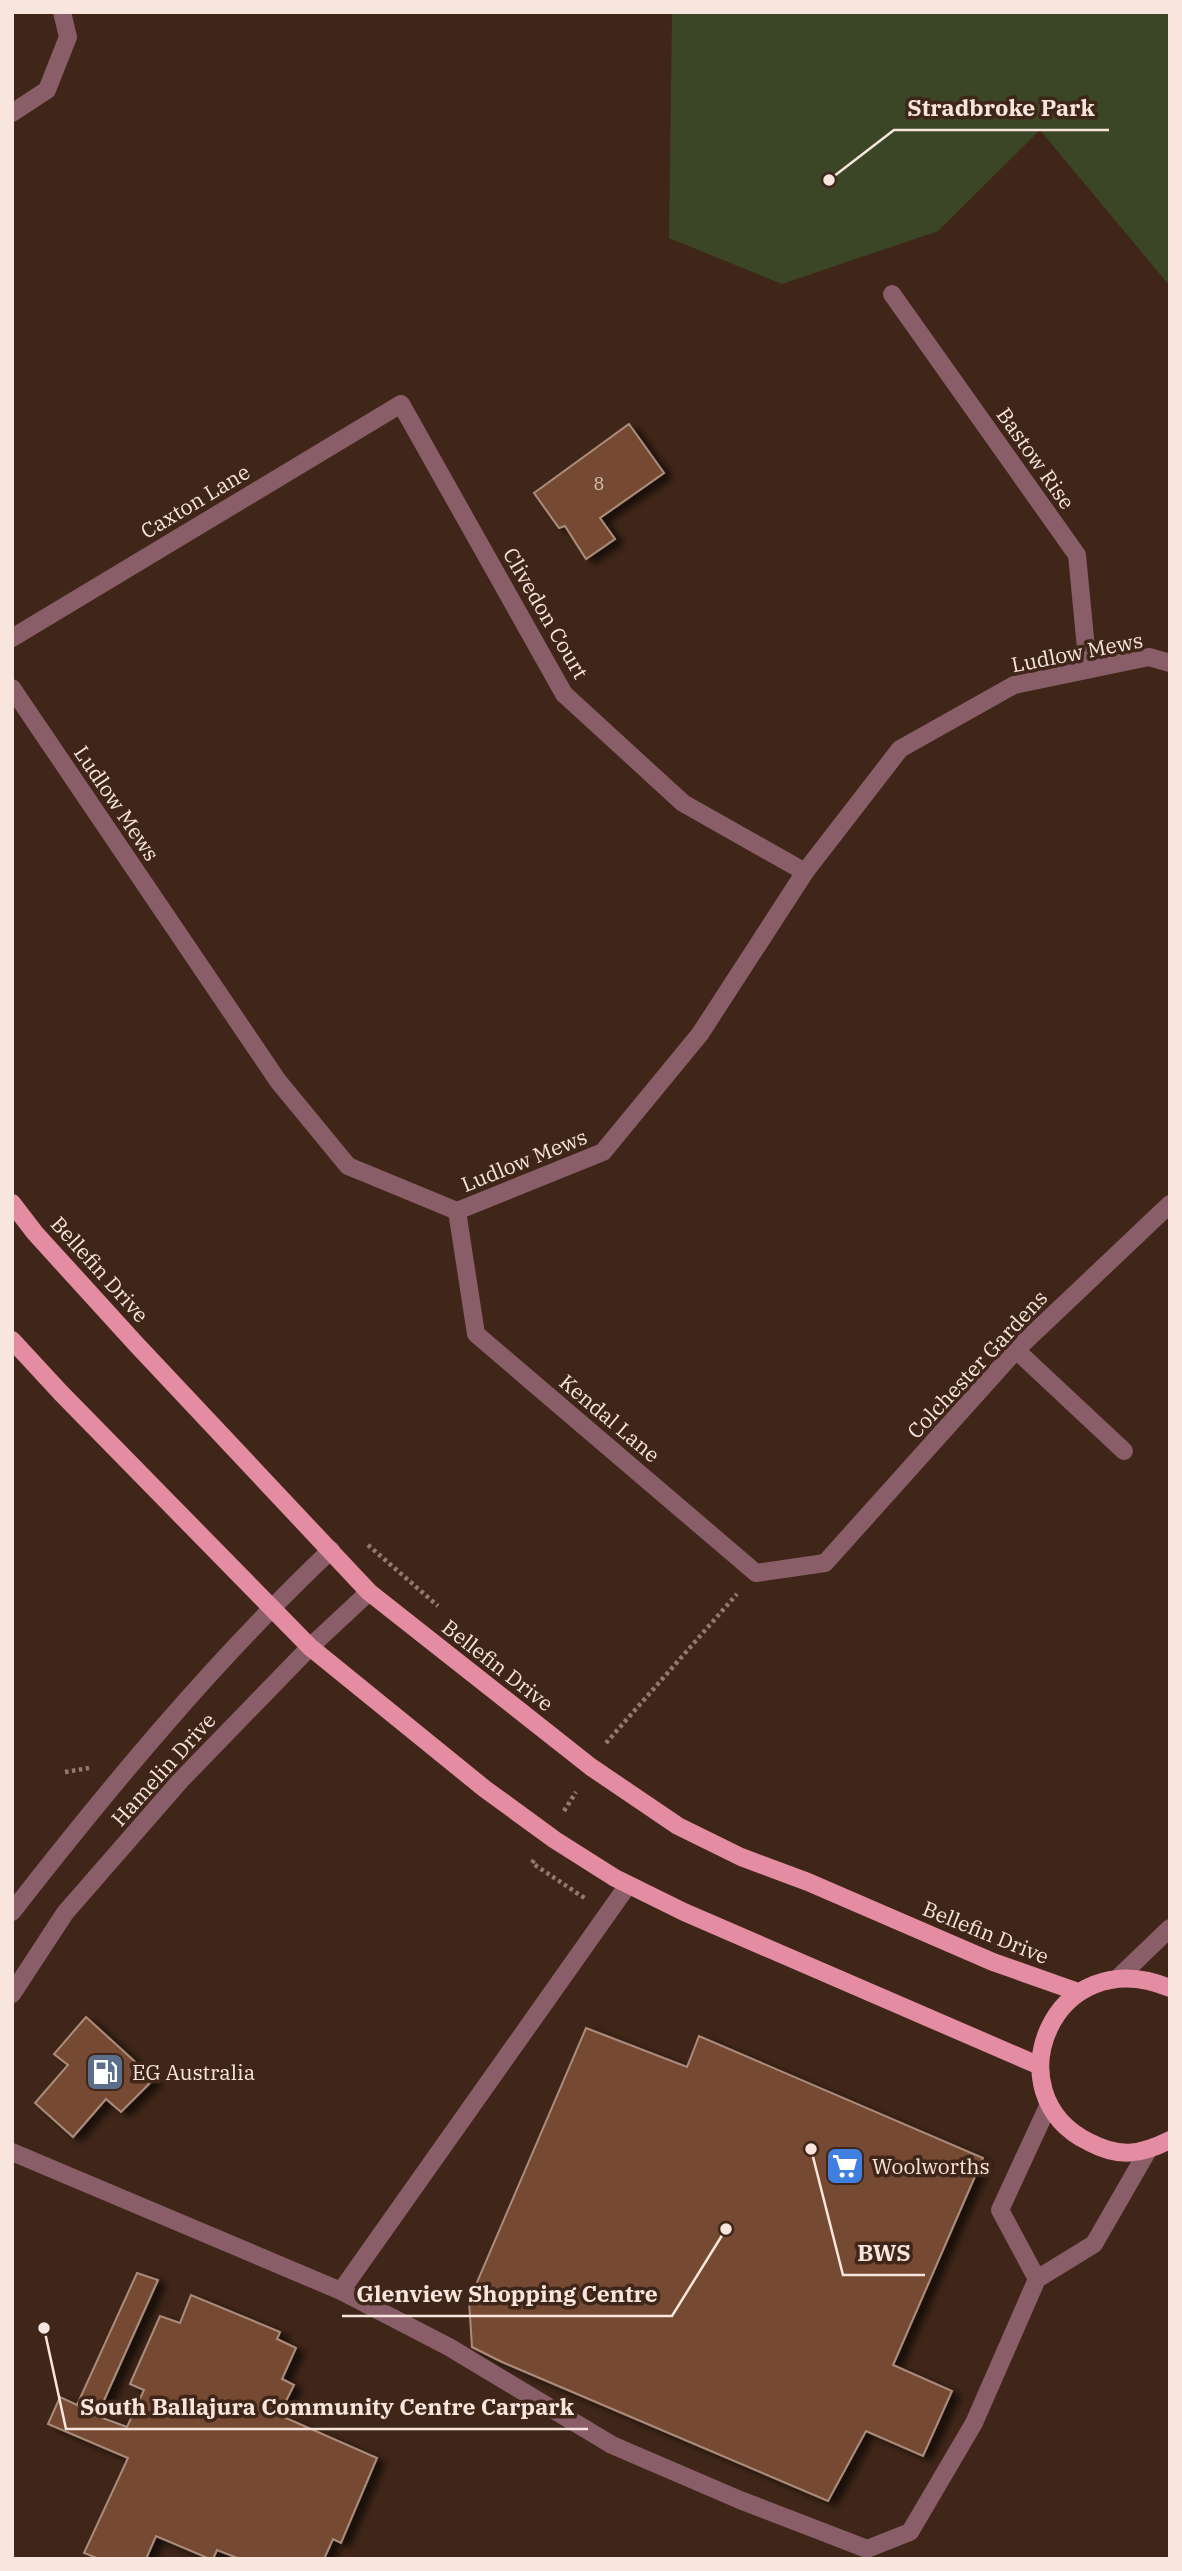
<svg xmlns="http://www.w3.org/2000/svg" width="1182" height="2571" font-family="'IBM Plex Serif',serif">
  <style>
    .green { fill: #3b4626 }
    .building { fill: #744a32; stroke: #ab8c7c; stroke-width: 2; filter: url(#shadow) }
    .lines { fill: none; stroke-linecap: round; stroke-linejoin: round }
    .path { stroke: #917b70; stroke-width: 4.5; stroke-dasharray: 3.5 3.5; stroke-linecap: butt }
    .minor { stroke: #895e68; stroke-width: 18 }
    .major { stroke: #e48ca2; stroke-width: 18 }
    .labels { text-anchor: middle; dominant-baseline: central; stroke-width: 7; stroke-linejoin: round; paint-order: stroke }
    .number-label { font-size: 18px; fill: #d7bfb3 }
    .street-label { font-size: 21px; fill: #f8e6de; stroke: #3f2618 }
    .poi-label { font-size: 21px; fill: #f8e6de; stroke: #3f2618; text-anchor: start }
    .leader { fill: none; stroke: #f8e6de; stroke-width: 2.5 }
    .callout-dot { fill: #f8e6de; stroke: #3f2618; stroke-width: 2.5 }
    .callout-label { font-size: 23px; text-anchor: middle; font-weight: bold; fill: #f8e6de; stroke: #3f2618; stroke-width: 7; stroke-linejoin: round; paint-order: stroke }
  </style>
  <defs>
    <filter id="shadow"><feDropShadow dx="8" dy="4.5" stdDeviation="3.5" flood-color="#0009"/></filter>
  </defs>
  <rect width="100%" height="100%" fill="#3f2618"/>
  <path class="green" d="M672 12H1170V286L1040 130 938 231 782 284 669 238Z"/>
  <path class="building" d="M629 424 664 473 600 518 615 539 586 559 565 526 559 528 534 493Z
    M86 2017 154 2079 121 2112 106 2099 73 2137 35 2103 68 2065 54 2054Z
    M586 2028 687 2067 699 2036 983 2158 893 2365 952 2391 923 2456 866 2431 828 2501 502 2362 472 2347 469 2301Z
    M137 2273 158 2280 97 2416 127 2427 144 2390 130 2384 160 2316 180 2323 191 2295 280 2332 277 2339 296 2348 282 2379 294 2385 279 2415 377 2458 341 2543 333 2539 324 2559H240L217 2550 213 2559H210L156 2536 146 2559H99L84 2553 128 2458 48 2424 60 2397 77 2405Z"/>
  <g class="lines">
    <path class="path" d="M368 1545 438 1606
      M606 1743 737 1594
      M65 1772 89 1768
      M564 1811 576 1792
      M534 1860 532 1863 586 1899"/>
    <path class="minor" d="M12 113 47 90 68 37 62 12
      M892 294 1077 555 1088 669
      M12 638 401 404 564 694 683 803 805 872
      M12 688 278 1081 348 1166 457 1211 603 1152 700 1034 805 872 900 749 1014 685 1149 657 1170 663
      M457 1211 476 1334 756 1573 825 1563 1016 1350 1170 1204
      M1016 1350 1124 1451
      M12 1912C111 1785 214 1661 331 1550
      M1119 1977 1170 1928
      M12 1994 65 1913 180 1781 310 1647 369 1592
      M12 2152 341 2291 628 1885
      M1037 2279 1000 2210 1049 2104
      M341 2291 449 2347 612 2445 740 2500 867 2549 910 2532 974 2423 1037 2279 1094 2244 1147 2152"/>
    <path class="major" d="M12 1203 35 1233 136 1344 369 1592 591 1767 678 1826 741 1857 808 1882 993 1962 1078 1992
      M12 1340 61 1393 310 1647 485 1789 555 1840 615 1878 684 1912 1040 2066
      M1170 1988C1053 1939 991 2094 1089 2142 1119 2158 1140 2155 1170 2140"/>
  </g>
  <defs>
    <symbol id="fuel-square" viewBox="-11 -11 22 22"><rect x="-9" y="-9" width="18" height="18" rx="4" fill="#5c6f8a" stroke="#3f2618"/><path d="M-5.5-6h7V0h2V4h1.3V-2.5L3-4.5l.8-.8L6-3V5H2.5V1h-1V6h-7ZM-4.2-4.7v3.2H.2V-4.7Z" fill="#fff"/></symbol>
    <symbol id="supermarket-square" viewBox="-11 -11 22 22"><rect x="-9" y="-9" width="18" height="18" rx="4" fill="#3f7fe0" stroke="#3f2618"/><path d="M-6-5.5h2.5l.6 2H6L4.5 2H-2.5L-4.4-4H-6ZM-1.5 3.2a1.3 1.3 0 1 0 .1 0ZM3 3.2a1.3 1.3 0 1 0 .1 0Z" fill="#fff"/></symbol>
  </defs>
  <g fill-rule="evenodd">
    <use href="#fuel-square" x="83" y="2050" width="44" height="44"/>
    <use href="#supermarket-square" x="823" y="2144" width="44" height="44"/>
  </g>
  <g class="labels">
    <g class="number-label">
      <text x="599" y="483">8</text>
    </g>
    <g class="street-label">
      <text transform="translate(1036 458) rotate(55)">Bastow Rise</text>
      <text transform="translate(195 501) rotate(-31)">Caxton Lane</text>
      <text transform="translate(546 613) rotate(60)">Clivedon Court</text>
      <text transform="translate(1077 652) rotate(-11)">Ludlow Mews</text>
      <text transform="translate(117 803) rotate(56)">Ludlow Mews</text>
      <text transform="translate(524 1160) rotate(-22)">Ludlow Mews</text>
      <text transform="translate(100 1269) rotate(48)">Bellefin Drive</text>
      <text transform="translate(977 1364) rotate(-47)">Colchester Gardens</text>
      <text transform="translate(610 1418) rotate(40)">Kendal Lane</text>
      <text transform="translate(498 1665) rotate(38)">Bellefin Drive</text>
      <text transform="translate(163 1769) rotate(-48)">Hamelin Drive</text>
      <text transform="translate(986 1932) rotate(22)">Bellefin Drive</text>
    </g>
    <g class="poi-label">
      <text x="132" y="2072">EG Australia</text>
      <text x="872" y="2166">Woolworths</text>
    </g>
  </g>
  <path class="leader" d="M829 180L894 130H1109M811 2149L843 2275H925M726 2229L672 2316H342M44 2328L66 2429H588"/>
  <g class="callout-dot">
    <circle cx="829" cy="180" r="7"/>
    <circle cx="811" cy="2149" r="7"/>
    <circle cx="726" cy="2229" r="7"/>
    <circle cx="44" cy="2328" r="7"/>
  </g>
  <g class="callout-label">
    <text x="1001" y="116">Stradbroke Park</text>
    <text x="884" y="2261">BWS</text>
    <text x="507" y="2302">Glenview Shopping Centre</text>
    <text x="327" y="2415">South Ballajura Community Centre Carpark</text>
  </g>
  <rect width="1182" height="2571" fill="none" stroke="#f8e6de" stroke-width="28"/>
</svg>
